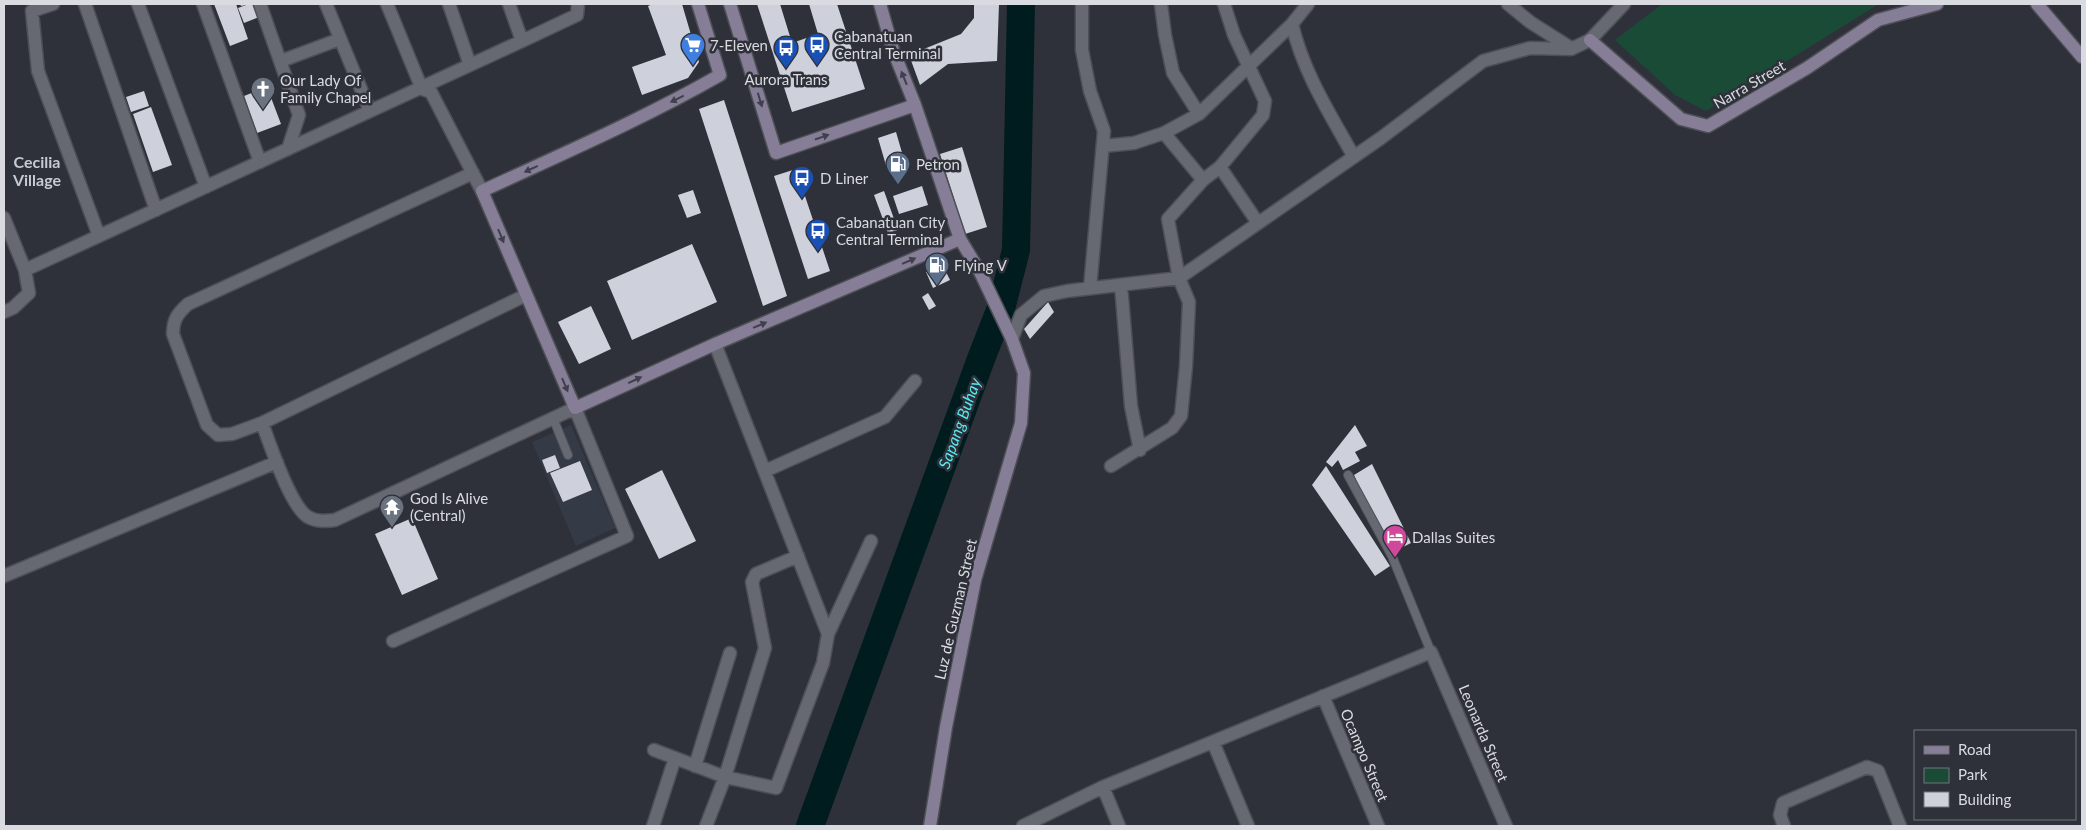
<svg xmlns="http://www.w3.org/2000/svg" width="2086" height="830" font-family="Lato,sans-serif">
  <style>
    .built { fill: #353a47 }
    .green { fill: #1a4b36 }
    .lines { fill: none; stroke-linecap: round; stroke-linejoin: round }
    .river { stroke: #001c1e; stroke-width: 28 }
    .building { fill: #ced1db }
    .lane-casing { stroke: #4e4f56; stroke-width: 10 }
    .street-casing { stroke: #4e4f56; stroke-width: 15 }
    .secondary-casing { stroke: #4e4f56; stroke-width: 15 }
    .lane { stroke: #666971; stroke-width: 8 }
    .street { stroke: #666971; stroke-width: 12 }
    .secondary { stroke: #867d96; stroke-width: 12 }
    .oneway { fill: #40404c }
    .labels { text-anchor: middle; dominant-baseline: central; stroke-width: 5; stroke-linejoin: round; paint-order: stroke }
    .poi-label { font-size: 15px; fill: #dadbe0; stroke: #2e3139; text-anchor: start }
    .street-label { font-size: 15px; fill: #dadbe0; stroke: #2e3139 }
    .neighbourhood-label { font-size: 16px; font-weight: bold; fill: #c7cad4; stroke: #2e3139 }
    .water-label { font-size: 16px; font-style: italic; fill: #57eaf1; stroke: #2e3139 }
  </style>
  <rect width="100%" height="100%" fill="#2e3139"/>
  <path class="built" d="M571 425 615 528 576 546 532 442Z"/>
  <path class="green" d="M1662 4H1879L1706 111 1675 95 1615 40Z"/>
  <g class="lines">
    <path class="river" d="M810 826 981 359 1002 305 1016 250 1021 4"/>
  </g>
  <path class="building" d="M214 4H236L248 39 230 46Z
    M240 4H257L262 16 244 23 238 8 246 5 241 6Z
    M653 4H682L699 62 688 78 642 95 632 67 666 55 648 6Z
    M757 4H780L792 43 818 34 809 4H837L865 89 792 112Z
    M974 4H999L997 61 948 64 920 85 909 55 961 34 974 18Z
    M267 87 281 124 257 133 244 96Z
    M144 91 149 106 131 112 126 97Z
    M724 100 787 296 763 306 699 109Z
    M151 107 172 165 153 172 133 114Z
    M896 132 905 163 887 169 878 138Z
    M962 147 987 227 965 234 940 154Z
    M796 169 830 271 808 279 774 176Z
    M922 186 928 205 899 214 893 196Z
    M693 190 701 213 687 218 678 195Z
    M884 191 898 230 888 233 874 195Z
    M692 244 717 302 632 340 607 281Z
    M942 264 950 280 933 288 926 272Z
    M928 293 936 306 929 310 922 297Z
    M1048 302 1054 312 1030 339 1024 329Z
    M591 306 611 349 579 364 558 322Z
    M1355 425 1367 446 1355 452 1360 461 1343 470 1338 460 1332 467 1326 462Z
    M555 455 560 468 547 473 542 460Z
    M580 461 592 490 563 502 550 473Z
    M1372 464 1411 543 1401 548 1387 539 1365 501 1354 475Z
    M1326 466 1390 566 1375 576 1312 485Z
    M662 470 696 541 659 559 625 489Z
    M412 518 438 579 402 595 375 534Z"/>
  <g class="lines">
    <defs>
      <path id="lane" d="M553 418 568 455
        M1348 475 1392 556 1431 652"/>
      <path id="street" d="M53 4 32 11 38 71 99 236
        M85 4 156 210
        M138 4 206 187
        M203 4 260 162
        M260 4 299 115 288 149
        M326 4 370 111
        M387 4 422 89 431 92 482 191
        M449 4 470 65
        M509 4 522 41
        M1082 4V50L1090 91 1104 131 1090 288
        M1161 4 1165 35 1173 73 1199 114
        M1508 4 1530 22 1571 48
        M1292 24C1303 72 1330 114 1354 157
        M281 61 340 39
        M1164 133 1203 180
        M1103 146 1134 143 1164 133 1199 114 1292 24 1308 4
        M1220 167 1258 223
        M473 173 188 304C177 314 173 320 173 334L207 425 218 435 232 434 262 423 526 295
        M4 218 25 270 29 293 13 308 4 312
        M25 270 522 41 577 15 578 4
        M1121 285 1131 406 1140 450
        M1012 339 1021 315 1044 296 1067 291 1179 278 1381 138 1483 61 1530 48 1571 49 1590 40 1624 4
        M262 423C270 444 290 506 308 517 317 522 326 521 335 520L575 408 627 536 393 641
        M1111 466 1172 428 1181 416 1186 366 1189 302 1179 278 1168 219 1203 180 1220 167 1263 115 1265 101 1234 35 1224 4
        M765 471 885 417 915 381
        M4 576 277 462
        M828 634 871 541
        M1323 696 1378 826
        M1213 742 1248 826
        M654 750 725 777 776 788 823 663 828 634 715 344
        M695 766 730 653
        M1103 787 1119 826
        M653 826 675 758
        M706 826 725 777 765 648 752 582 756 574 798 556
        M1023 826 1103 787 1431 652 1506 826
        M1784 826 1780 815 1783 803 1867 767 1878 771 1900 826"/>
      <path id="secondary" d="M698 4 720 75C643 119 562 154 482 191L575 408 715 344 960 239
        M730 4 776 153 915 105
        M880 4 893 50 915 105 960 239 980 272 1012 339 1024 373 1021 423 975 580 946 727 930 826
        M2037 4 2082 57
        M1590 40 1681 119 1708 126 1807 68 1878 20 1937 4"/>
    </defs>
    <use href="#lane" class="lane-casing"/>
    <use href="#street" class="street-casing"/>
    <use href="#secondary" class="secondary-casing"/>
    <use href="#lane" class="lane"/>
    <use href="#street" class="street"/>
    <use href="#secondary" class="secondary"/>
  </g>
  <defs><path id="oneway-solid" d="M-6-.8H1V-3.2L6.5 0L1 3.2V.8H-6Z" transform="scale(1.25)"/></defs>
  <g class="oneway">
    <use href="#oneway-solid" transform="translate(904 78) rotate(-112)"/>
    <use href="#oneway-solid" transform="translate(677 99) rotate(154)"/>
    <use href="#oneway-solid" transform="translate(760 100) rotate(73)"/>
    <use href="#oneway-solid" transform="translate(822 137) rotate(-19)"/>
    <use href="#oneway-solid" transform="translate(531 169) rotate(155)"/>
    <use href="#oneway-solid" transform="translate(501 236) rotate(67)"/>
    <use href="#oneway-solid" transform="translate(909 261) rotate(-23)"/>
    <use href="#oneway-solid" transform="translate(760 325) rotate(-23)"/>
    <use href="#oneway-solid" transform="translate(635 380) rotate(-25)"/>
    <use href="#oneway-solid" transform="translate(565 385) rotate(67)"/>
  </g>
  <defs>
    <symbol id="supermarket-pin" viewBox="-11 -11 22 30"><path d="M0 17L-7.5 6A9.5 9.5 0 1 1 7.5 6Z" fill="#3f7fe0" stroke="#2e3139"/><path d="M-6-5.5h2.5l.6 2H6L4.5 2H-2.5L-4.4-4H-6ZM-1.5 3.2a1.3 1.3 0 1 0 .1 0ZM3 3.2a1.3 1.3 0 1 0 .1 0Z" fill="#fff"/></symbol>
    <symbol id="bus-pin" viewBox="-11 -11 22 30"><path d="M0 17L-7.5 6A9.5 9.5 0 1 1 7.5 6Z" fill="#1a4fb4" stroke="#2e3139"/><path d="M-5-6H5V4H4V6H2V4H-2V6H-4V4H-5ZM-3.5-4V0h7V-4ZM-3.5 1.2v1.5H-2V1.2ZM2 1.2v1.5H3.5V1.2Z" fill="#fff"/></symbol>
    <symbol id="church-pin" viewBox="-11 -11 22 30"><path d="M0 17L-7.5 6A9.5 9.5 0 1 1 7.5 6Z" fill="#6b7280" stroke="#2e3139"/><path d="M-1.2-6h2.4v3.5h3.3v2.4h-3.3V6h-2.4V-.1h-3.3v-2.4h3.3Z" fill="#fff"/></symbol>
    <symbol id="fuel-pin" viewBox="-11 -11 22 30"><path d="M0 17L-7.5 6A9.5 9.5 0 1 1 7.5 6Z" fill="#5c6f8a" stroke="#2e3139"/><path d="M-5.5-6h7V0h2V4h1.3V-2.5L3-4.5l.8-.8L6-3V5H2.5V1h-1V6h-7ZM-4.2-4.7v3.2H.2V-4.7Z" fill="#fff"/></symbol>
    <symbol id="temple-pin" viewBox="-11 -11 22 30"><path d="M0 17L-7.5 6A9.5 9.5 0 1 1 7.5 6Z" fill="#6b7280" stroke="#2e3139"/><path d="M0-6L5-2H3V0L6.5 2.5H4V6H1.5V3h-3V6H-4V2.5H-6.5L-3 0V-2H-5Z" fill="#fff"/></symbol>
    <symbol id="hotel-pin" viewBox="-11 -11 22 30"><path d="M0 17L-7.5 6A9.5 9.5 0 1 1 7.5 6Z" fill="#d1479c" stroke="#2e3139"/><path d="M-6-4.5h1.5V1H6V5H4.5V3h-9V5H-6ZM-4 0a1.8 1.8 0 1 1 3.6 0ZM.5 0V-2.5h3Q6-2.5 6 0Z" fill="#fff"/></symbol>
  </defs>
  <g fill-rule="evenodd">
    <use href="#supermarket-pin" x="679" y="31" width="28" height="38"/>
    <use href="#bus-pin" x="803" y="31" width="28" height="38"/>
    <use href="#bus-pin" x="772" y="34" width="28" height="38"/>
    <use href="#church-pin" x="249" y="75" width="28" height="38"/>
    <use href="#fuel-pin" x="884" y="150" width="28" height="38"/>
    <use href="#bus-pin" x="788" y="164" width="28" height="38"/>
    <use href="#bus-pin" x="804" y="217" width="28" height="38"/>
    <use href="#fuel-pin" x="923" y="251" width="28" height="38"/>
    <use href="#temple-pin" x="378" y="493" width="28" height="38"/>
    <use href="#hotel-pin" x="1381" y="523" width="28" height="38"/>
  </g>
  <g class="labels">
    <g class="poi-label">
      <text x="834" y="36">Cabanatuan<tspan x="834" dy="17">Central Terminal</tspan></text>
      <text x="710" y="45">7-Eleven</text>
      <text x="786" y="79" text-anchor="middle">Aurora Trans</text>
      <text x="280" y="80">Our Lady Of<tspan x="280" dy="17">Family Chapel</tspan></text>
      <text x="916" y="164">Petron</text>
      <text x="820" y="178">D Liner</text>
      <text x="836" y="222">Cabanatuan City<tspan x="836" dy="17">Central Terminal</tspan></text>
      <text x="954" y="265">Flying V</text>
      <text x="410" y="498">God Is Alive<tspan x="410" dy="17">(Central)</tspan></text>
      <text x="1412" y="537">Dallas Suites</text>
    </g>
    <g class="street-label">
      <text transform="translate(1749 84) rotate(-30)">Narra Street</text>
      <text transform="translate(955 609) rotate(-77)">Luz de Guzman Street</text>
      <text transform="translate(1484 733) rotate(67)">Leonarda Street</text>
      <text transform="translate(1365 755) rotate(67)">Ocampo Street</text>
    </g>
    <g class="neighbourhood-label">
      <text x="37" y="161">Cecilia<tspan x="37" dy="18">Village</tspan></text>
    </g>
    <g class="water-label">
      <text transform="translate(959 423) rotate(-70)">Sapang Buhay</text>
    </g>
  </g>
  <rect width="2086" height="830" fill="none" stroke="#dadbe0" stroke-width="10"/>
  <rect x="1914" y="730" width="162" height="90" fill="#2e3139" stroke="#73757c"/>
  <rect x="1924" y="746" width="25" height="8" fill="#867d96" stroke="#73757c"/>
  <text x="1958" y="755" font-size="15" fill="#dadbe0">Road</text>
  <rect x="1924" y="768" width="25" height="15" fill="#1a4b36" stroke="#73757c"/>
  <text x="1958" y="780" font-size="15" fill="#dadbe0">Park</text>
  <rect x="1924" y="792" width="25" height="15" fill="#ced1db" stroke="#73757c"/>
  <text x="1958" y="805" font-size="15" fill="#dadbe0">Building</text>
</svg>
